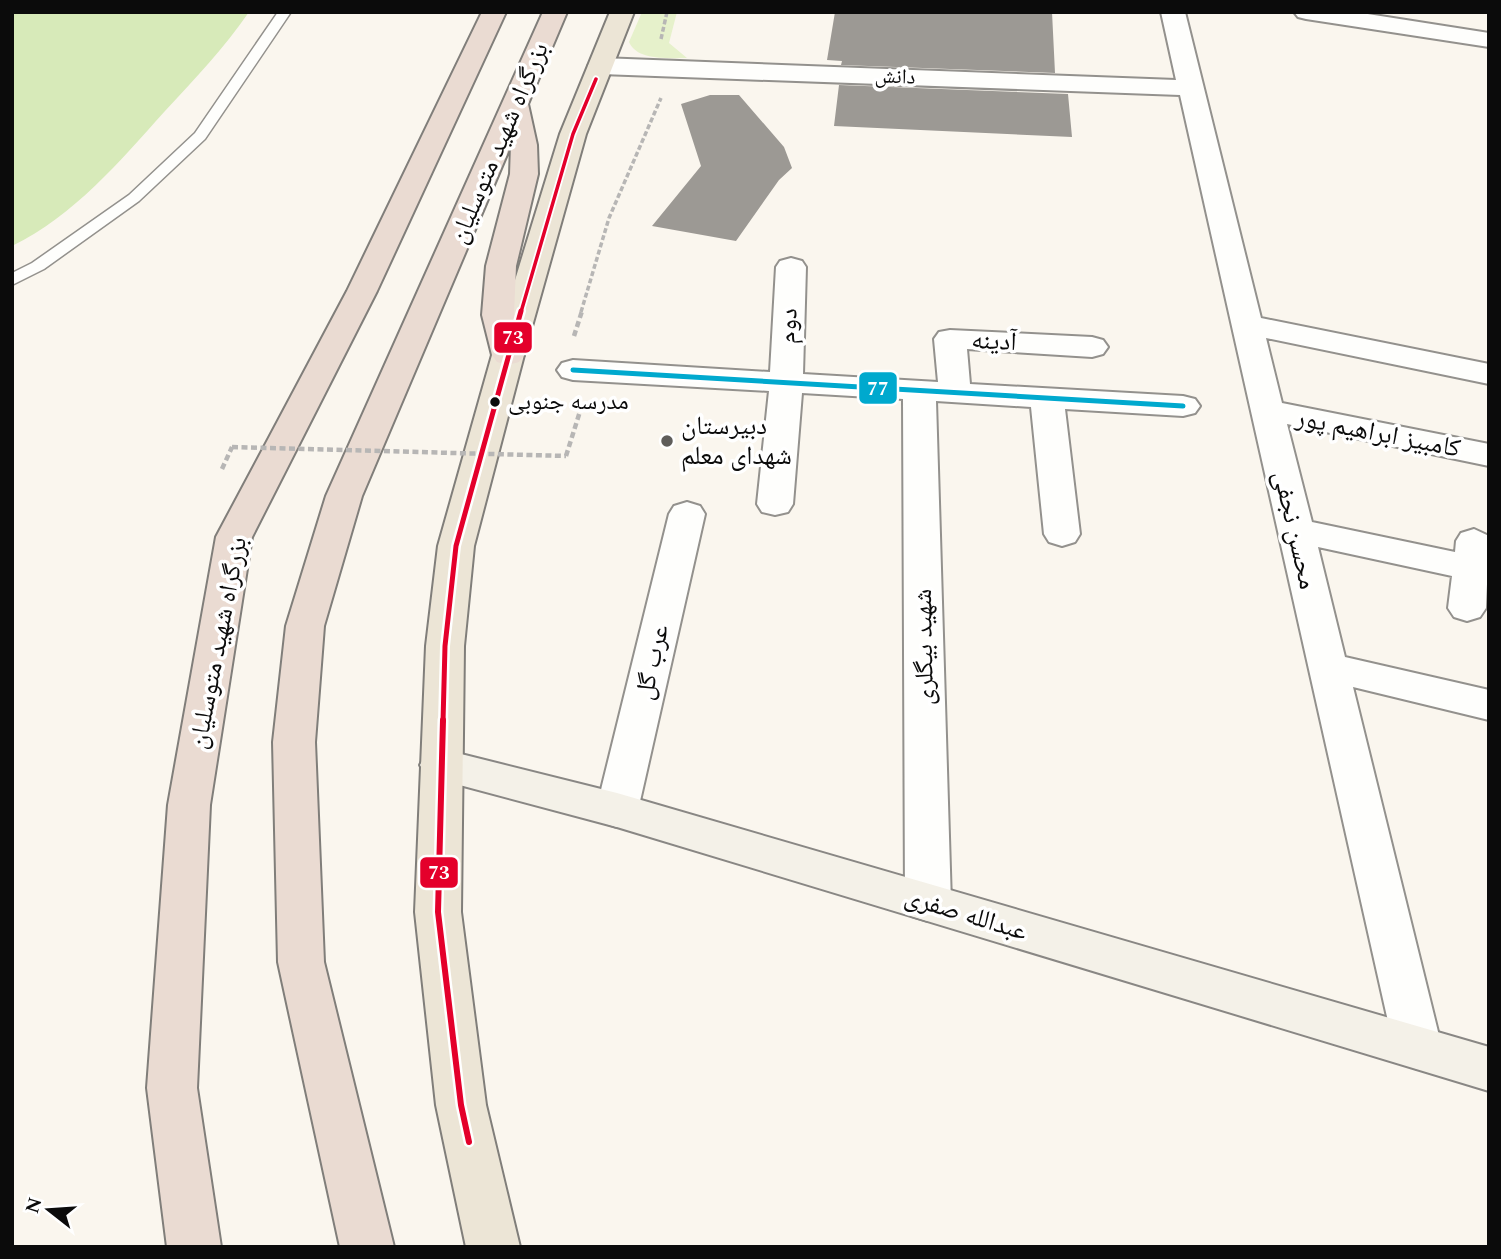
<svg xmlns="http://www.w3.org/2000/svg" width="1501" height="1259" font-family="Spectral,'Noto Naskh Arabic',serif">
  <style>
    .green { fill: #e6f1cb }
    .forest { fill: #d7eab9 }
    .building { fill: #9c9994 }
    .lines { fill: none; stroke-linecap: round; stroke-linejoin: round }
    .lane-casing { stroke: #93918d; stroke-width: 3 }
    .street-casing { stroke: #93918d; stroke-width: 4 }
    .secondary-casing { stroke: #898784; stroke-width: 4 }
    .primary-casing { stroke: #807e7a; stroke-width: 4 }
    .highway-casing { stroke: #807e7a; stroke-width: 4 }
    .path-far1 { stroke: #b7b6b5; stroke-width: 3.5; stroke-dasharray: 5 2.5; stroke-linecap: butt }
    .path { stroke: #b7b6b5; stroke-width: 4.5; stroke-dasharray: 6 3.5; stroke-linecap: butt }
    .lane { fill: #fefefc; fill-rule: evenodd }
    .street { fill: #fefefc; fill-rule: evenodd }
    .secondary { fill: #f4f1e8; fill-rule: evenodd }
    .primary { fill: #ece5d6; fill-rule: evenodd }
    .highway { fill: #eadbd2; fill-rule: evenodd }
    .path-bridge { stroke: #b7b6b5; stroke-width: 4.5; stroke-dasharray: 6 3.5; stroke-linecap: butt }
    .bus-1-casing { stroke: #fff; stroke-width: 10 }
    .bus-2-far2-casing { stroke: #fff; stroke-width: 7 }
    .bus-2-far1-casing { stroke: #fff; stroke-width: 10 }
    .bus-2-casing { stroke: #fff; stroke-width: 11 }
    .bus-1 { stroke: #00a9ce; stroke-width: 5 }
    .bus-2-far2 { stroke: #e4002b; stroke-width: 3.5 }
    .bus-2-far1 { stroke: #e4002b; stroke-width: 5 }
    .bus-2 { stroke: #e4002b; stroke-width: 6 }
    .bus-dot { fill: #0b0b0b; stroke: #fff; stroke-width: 2.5 }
    .poi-dot { fill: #5f5d5a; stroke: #fff; stroke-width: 2.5 }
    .labels { text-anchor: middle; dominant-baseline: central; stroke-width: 7; stroke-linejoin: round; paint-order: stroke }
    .far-street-label { font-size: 21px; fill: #0b0b0b; stroke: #fff }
    .bus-label { font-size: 24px; fill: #0b0b0b; stroke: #fff; text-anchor: start }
    .street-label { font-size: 26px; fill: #0b0b0b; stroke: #fff }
    .poi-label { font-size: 26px; fill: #0b0b0b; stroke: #fff; text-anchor: start }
    .line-badge { stroke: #fff; stroke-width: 2.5 }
    .badge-label { font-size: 19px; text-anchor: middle; font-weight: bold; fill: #fff }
  </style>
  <rect width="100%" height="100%" fill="#faf6ee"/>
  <path class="green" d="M642 12H677L669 43 687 58C669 58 637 61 629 42Z"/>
  <path class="forest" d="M12 12H249C224 48 195 79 165 111 119 162 75 215 12 246Z"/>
  <path class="building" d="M835 12H1052L1055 73 841 65 842 61 827 60Z
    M839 85 1068 94 1072 137 834 126Z
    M710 95H739L784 147 792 168 779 180 736 241 652 226 701 166 681 104Z"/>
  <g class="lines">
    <defs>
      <path id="lane" d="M278 12H291L205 139 139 201 44 269 12 285V273L32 263 129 195 195 133Z"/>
      <path id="street" d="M1161 12H1185L1261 318 1489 364V384L1266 338 1282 403 1489 444V466L1287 424 1312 522 1455 552 1456 541 1461 533 1474 529 1489 536 1486 608 1480 617 1467 621 1454 617 1448 608 1452 576 1318 547 1345 657 1489 690V720L1353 687 1442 1048 1435 1063 1418 1069 1401 1063 1394 1048 1180 95 601 74 592 71 588 66 592 61 601 58 1176 80Z
        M1294 12H1355L1489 33V47L1306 19 1298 17Z
        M791 258 802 261 806 267 803 374 938 382 934 339 939 332 950 330 1092 337 1103 340 1108 347 1103 354 1092 357 967 349 970 384 1183 396 1195 399 1200 406 1195 413 1183 416 1065 409 1080 534 1075 542 1062 546 1049 542 1044 534 1031 407 936 401 951 903 944 916 928 921 912 916 905 903 903 399 802 393 793 504 788 512 775 515 762 512 757 504 769 391 573 380 562 377 557 370 562 363 573 360 770 372 776 267 780 261Z
        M687 502 700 506 705 514 638 810 632 822 617 827 602 822 596 810 669 514 674 506Z"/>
      <path id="secondary" d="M441 749 617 793 1489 1047V1091L617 827 426 776 420 765 426 754Z"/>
      <path id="primary" d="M610 12H634L586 134 524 355 474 546 464 646 461 912 486 1105 520 1247H466L436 1105 415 912 426 646 438 546 492 355 560 134Z"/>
      <path id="highway" d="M482 12H506L377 291 252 537 210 805 197 1088 221 1247H167L147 1088 168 805 216 537 347 291Z
        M543 12H567L528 104 537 145 538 174 516 266 514 315 524 355 519 362 508 365 497 362 492 355 482 315 486 266 510 174 511 145 362 496 324 626 315 742 324 962 394 1247H340L278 962 273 742 286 626 326 496Z"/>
    </defs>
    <use href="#lane" class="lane-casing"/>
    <use href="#street" class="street-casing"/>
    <use href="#secondary" class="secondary-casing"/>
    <use href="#primary" class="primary-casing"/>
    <use href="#highway" class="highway-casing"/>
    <path class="path-far1" d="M661 39 667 12
      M581 312 609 218 661 98"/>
    <path class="path" d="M574 336 582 311
      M566 456 582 405
      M222 469 232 447"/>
    <use href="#lane" class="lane"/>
    <use href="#street" class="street"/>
    <use href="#secondary" class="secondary"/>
    <use href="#primary" class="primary"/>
    <use href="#highway" class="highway"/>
    <path class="path-bridge" d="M232 447 566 456"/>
    <defs>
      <path id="bus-1" d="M573 370 1183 406"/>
      <path id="bus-2-far2" d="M521 312 573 134 596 79"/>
      <path id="bus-2-far1" d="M443 722 445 646 456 546 521 311"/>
      <path id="bus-2" d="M443 720 438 912 461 1105 469 1142"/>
    </defs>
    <use href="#bus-1" class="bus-1-casing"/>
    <use href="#bus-2-far2" class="bus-2-far2-casing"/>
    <use href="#bus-2-far1" class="bus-2-far1-casing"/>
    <use href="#bus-2" class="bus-2-casing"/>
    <use href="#bus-1" class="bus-1"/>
    <use href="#bus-2-far2" class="bus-2-far2"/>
    <use href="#bus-2-far1" class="bus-2-far1"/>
    <use href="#bus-2" class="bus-2"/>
  </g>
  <circle class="bus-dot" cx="495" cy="402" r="6"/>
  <circle class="poi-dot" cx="667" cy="441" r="7"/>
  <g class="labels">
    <g class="far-street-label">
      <text transform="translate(895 77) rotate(2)">دانش</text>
    </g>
    <g class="bus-label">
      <text x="508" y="402">مدرسه جنوبی</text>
    </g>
    <g class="street-label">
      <text transform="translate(499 143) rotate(-67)">بزرگراه شهید متوسلیان</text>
      <text transform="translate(788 326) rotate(-87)">دوم</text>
      <text transform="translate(994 341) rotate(3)">آدینه</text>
      <text transform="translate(1378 433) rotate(11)">کامبیز ابراهیم پور</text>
      <text transform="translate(1295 530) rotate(77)">محسن نجفی</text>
      <text transform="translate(218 643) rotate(-79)">بزرگراه شهید متوسلیان</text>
      <text transform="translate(924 647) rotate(-91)">شهید بیگلری</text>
      <text transform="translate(652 662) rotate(-77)">عرب گل</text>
      <text transform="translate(966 914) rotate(17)">عبدالله صفری</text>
    </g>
    <g class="poi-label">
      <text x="681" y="426">دبیرستان<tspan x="681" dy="30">شهدای معلم</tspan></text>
    </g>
  </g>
  <g class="line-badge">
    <rect x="493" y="321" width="40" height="33" rx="7" fill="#e4002b"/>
    <rect x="858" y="371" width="40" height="34" rx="7" fill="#00a9ce"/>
    <rect x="419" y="856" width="40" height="33" rx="7" fill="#e4002b"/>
  </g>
  <g class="badge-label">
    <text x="513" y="344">73</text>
    <text x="878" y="395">77</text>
    <text x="439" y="879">73</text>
  </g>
  <rect width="1501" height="1259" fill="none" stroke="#0b0b0b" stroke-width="28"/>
  <g transform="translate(49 1210) rotate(287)" stroke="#ffffff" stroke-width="5" paint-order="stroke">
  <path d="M0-5L12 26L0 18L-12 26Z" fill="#0b0b0b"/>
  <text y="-10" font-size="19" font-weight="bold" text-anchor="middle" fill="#0b0b0b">N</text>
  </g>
</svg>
